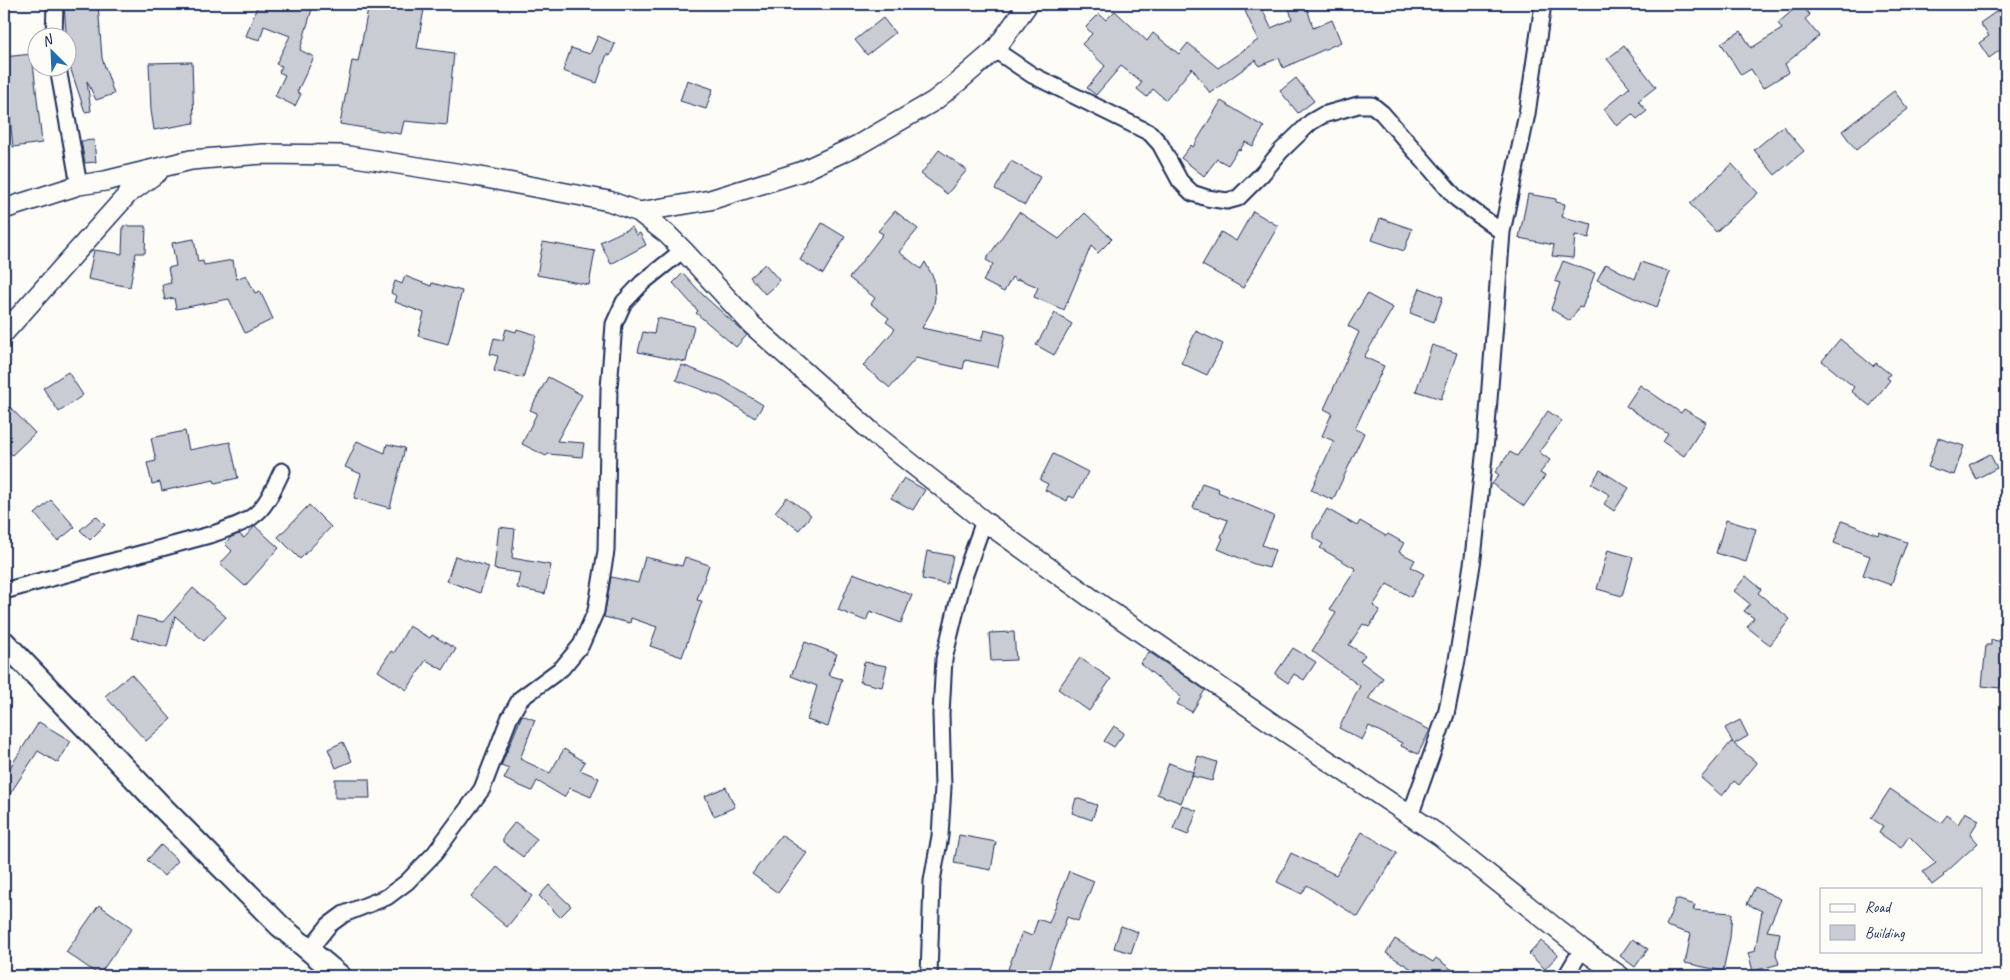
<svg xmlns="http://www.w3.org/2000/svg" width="2010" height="980" font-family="Caveat,sans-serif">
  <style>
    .building { fill: #c9ccd3; stroke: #1b2f5e }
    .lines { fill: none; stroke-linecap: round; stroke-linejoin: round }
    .minor-casing { stroke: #1b2f5e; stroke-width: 19 }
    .tertiary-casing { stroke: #1b2f5e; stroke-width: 22 }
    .secondary-casing { stroke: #1b2f5e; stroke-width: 25 }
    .minor { stroke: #fdfcf7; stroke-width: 15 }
    .tertiary { stroke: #fdfcf7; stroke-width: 19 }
    .secondary { stroke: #fdfcf7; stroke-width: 21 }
  </style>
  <rect width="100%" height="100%" fill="#fdfcf7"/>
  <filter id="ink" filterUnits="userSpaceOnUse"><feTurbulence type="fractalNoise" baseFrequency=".02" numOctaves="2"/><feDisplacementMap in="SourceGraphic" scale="10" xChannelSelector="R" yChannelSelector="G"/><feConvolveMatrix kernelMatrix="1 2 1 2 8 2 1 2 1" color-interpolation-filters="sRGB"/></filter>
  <g filter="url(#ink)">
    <path class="building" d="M64 4H98L102 58 114 94 96 100 87 81 91 111 85 112 68 61Z
      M258 4H295L312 9 300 50 314 57 297 92 301 94 295 106 275 96 285 75 279 72 282 66 276 64 290 36 264 26 260 40 246 36Z
      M369 4H425L417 48 454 53 447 125 404 121 401 134 340 124 352 61 358 62Z
      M1242 4H1260L1271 28 1292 19 1288 4H1306L1313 28 1332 20 1341 42 1283 68 1279 58 1259 66 1256 60 1210 93 1192 68 1166 100 1153 89 1147 97 1137 89 1142 82 1121 66 1096 95 1087 88 1105 66 1082 44 1092 34 1086 27 1099 14 1106 20 1115 11 1147 41 1153 33 1179 54 1188 43 1218 68 1258 40Z
      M1800 4 1810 15 1805 19 1819 36 1785 64 1789 72 1763 88 1751 69 1741 75 1721 43 1741 31 1751 48 1782 29 1778 23Z
      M2000 9 2006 18V46L1989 58 1979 43 1989 36 1980 23Z
      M883 18 895 33 867 55 855 40Z
      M598 36 615 44 610 56 607 54 597 83 563 71 571 48 590 54Z
      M1624 46 1656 87 1638 101 1647 111 1637 119 1632 114 1617 126 1604 109 1630 87 1607 59Z
      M32 54 42 143 13 147 4 57Z
      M192 62 194 123 154 130 151 110 149 63Z
      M1296 78 1314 101 1298 113 1280 91Z
      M687 80 713 89 706 109 680 101Z
      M1894 91 1908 109 1856 150 1842 131Z
      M1221 101 1264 127 1253 146 1245 142 1240 150 1238 149 1228 165 1217 159 1204 176 1181 158 1191 145 1193 147Z
      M1783 126 1804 151 1775 175 1754 150Z
      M94 140 96 162 85 163 81 141Z
      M939 150 967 170 947 194 921 174Z
      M1011 161 1040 177 1025 205 995 189Z
      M1732 164 1758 193 1716 232 1690 204Z
      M1528 194 1556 199V202L1565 204 1562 217 1592 224 1589 238 1575 235 1573 258 1552 256 1554 245 1519 238Z
      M895 211 918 229 899 252 921 269 925 262 934 279 935 298 933 308 922 328 981 341 984 330 1005 335 998 367 965 360 963 369 916 358 890 388 863 366 895 329 886 322 889 318 871 304 875 298 849 278 883 234 878 231Z
      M1253 211 1278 226 1243 288 1202 265 1221 232 1236 241Z
      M1019 212 1059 239 1085 213 1112 239 1098 253 1091 246 1064 310 1034 297 1038 287 1018 279 1017 281 1012 277 1004 292 983 281 993 264 986 260Z
      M1380 218 1412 229 1404 251 1372 240Z
      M822 223 845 237 823 274 800 260Z
      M123 226H146L145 253H136L130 287 88 279 94 250 122 254Z
      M632 227 636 235 640 233 646 245 611 264 600 242Z
      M194 239 198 262 203 261 204 265 233 260 236 279 246 275 255 293 260 291 273 319 245 333 229 299 176 309 174 298 165 300 162 285 171 283 168 268 176 266 172 243Z
      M543 242 595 251 589 285 537 275Z
      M1563 261 1595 273 1582 308 1579 307 1570 321 1551 309 1560 283 1555 281Z
      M1641 262 1670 272 1657 307 1634 298 1597 280 1606 264 1635 279Z
      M765 264 780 281 765 294 750 277Z
      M683 273 703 295 747 335 736 347 696 313 698 311 673 283Z
      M405 276 431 286 432 283 462 291 448 344 418 336 424 313 395 302 397 296 391 293 395 281 402 284Z
      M1420 288 1443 297 1434 322 1410 313Z
      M1367 294 1393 308 1364 357 1384 366 1355 429 1364 433 1333 500 1311 490 1334 441 1322 436 1332 413 1324 409 1359 332 1348 326Z
      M1055 313 1072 324 1054 355 1036 345Z
      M657 318 694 326 686 362 638 352 643 332 654 334Z
      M506 329 516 332 517 329 536 335 523 378 494 371 498 356 490 354 494 338 503 340Z
      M1196 331 1223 344 1207 375 1181 363Z
      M1840 339 1873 366 1876 363 1890 374 1887 378 1890 380 1870 406 1851 391 1854 387 1822 361Z
      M1432 345 1457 353 1441 399 1416 391Z
      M682 365 724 381 763 405 755 418 721 397 676 380Z
      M68 372 83 395 59 412 43 388Z
      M548 377 582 395 557 441 584 443 582 457 548 454 546 456 522 444 537 413 530 410Z
      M1640 385 1681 413 1684 409 1706 422 1684 456 1663 442 1668 434 1626 406Z
      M4 401 35 433 12 455 4 446Z
      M1548 411 1562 421 1539 452 1550 460 1540 473 1545 476 1524 506 1492 484 1499 475 1495 472 1510 452 1517 456Z
      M185 431 189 450 230 442 238 478 215 483 214 480 162 491 160 482 152 484 147 463 156 461 151 438Z
      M1938 438 1964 446 1954 475 1928 467Z
      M357 441 385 453 387 444 405 448 390 508 354 498 361 474 345 467Z
      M1053 454 1088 472 1074 498 1069 496 1067 501 1045 490 1048 484 1040 480Z
      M1990 454 1997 468 1976 479 1969 465Z
      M1600 470 1629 488 1614 511 1604 504 1610 495 1591 484Z
      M904 478 925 490 913 510 891 498Z
      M1202 483 1219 489 1218 492 1274 516 1262 545 1275 550 1269 568 1254 564 1218 549 1223 538 1221 537 1228 520 1193 508Z
      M787 497 811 515 799 530 775 512Z
      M51 500 75 527 58 541 35 514Z
      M309 505 331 527 300 559 278 537Z
      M1327 509 1357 526 1360 521 1386 536 1388 534 1404 543 1399 552 1415 560 1411 567 1424 574 1411 597 1387 584 1373 606 1380 610 1369 627 1363 624 1349 645 1365 655 1360 661 1383 678 1368 699 1430 730 1418 754 1401 746 1402 743 1369 726 1362 740 1339 728 1360 686 1312 651 1336 613 1330 609 1356 569 1320 548 1323 544 1313 538V533Z
      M96 516 105 525 90 540 80 530Z
      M1726 520 1756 529 1746 562 1716 553Z
      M1842 521 1878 535 1879 532 1907 542 1891 585 1863 575 1870 556 1834 543Z
      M255 526 279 548 245 586 220 564 232 551 225 544 231 537 239 534 244 538Z
      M499 527 515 529 512 558 551 565 545 594 517 588 520 573 494 569Z
      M1608 550 1633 557 1622 596 1597 589Z
      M927 551 953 556 947 584 922 579Z
      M455 556 489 567 480 593 447 581Z
      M645 557 682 566 685 557 709 565 697 600 702 601 682 657 650 646 657 627 631 618 630 623 604 617 611 577 638 583Z
      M853 573 912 595 901 623 870 611 866 621 838 610Z
      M1746 576 1761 589 1758 593 1790 619 1770 645 1747 627 1754 618 1744 611 1750 604 1734 591Z
      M193 588 226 617 204 641 175 616 167 647 132 638 137 616 163 622Z
      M409 626 430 638 432 635 456 649 443 670 426 660 407 690 378 671 391 651 394 653Z
      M1014 632 1016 660 991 661 989 633Z
      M1991 640 2006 642V673H2002L2000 688 1982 686 1986 645H1991Z
      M805 642 837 654 828 675 842 679 828 727 807 720 817 686 791 676Z
      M1293 648 1316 662 1304 680 1294 674 1288 683 1275 674Z
      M1149 652 1205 690 1192 712 1177 704 1181 697 1140 663Z
      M1080 658 1111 679 1089 711 1058 689Z
      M864 662 887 666 882 687 860 682Z
      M131 674 171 719 146 741 105 696Z
      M522 715 535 720 520 759 550 773 564 749 585 762 580 770 599 778 591 797 570 788 564 797 537 781 532 791 504 779 509 769 501 766Z
      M1740 720 1748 736 1734 744 1757 763 1739 785 1734 781 1722 796 1701 778 1731 742 1733 743 1725 728Z
      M39 722 71 741 58 763 38 751 4 803V777Z
      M1114 726 1124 733 1114 747 1104 741Z
      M343 742 352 761 336 768 328 749Z
      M1198 756 1217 762 1212 781 1192 776Z
      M1169 763 1193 772 1181 803 1157 794Z
      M335 779H369L370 798H335Z
      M726 787 735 807 714 816 705 796Z
      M1890 789 1941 823 1947 815 1958 824 1965 812 1979 820 1970 834 1978 843 1943 875 1944 876 1932 885 1923 872 1936 863 1909 836 1901 848 1879 833 1883 826 1871 818Z
      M1076 798 1097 805 1092 820 1072 813Z
      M1182 805 1197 811 1188 835 1173 829Z
      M515 822 537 839 523 857 503 842V837Z
      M1362 832 1397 853 1358 917 1307 885 1302 894 1277 882 1291 853 1336 875Z
      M781 835 807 853 778 893 752 874Z
      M959 835 996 842 991 870 954 863Z
      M161 845 178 861 164 876 147 860Z
      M497 867 532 896 507 927 471 897Z
      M1069 871 1094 881 1078 921 1067 917 1046 976H1028L1008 969 1022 932 1032 936 1038 919 1049 923Z
      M549 885 571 906 560 917 539 896Z
      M1755 887 1781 899 1767 931 1780 933 1776 954 1779 964 1753 971 1748 953 1755 951 1762 911 1747 904Z
      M1676 899 1695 905 1693 910 1732 913 1730 938 1723 971 1685 963 1691 934 1666 926Z
      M99 905 132 928 99 975 66 952Z
      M1121 926 1138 932 1131 953 1114 948Z
      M1395 939 1433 962 1436 958 1461 976H1423L1386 953Z
      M1632 939 1648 949 1635 967 1620 956Z
      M1541 941 1558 955 1545 969 1529 954Z"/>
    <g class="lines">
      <defs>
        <path id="minor" d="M54 38 55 4
          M995 50 1032 75 1150 133 1160 144 1180 181 1192 193 1207 198 1227 201 1238 198 1262 174 1281 151 1311 122 1323 115 1358 105H1372L1382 113 1457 199 1502 232
          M58 68 79 185
          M4 591 213 534C259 518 262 514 282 471
          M1410 816 1446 714 1457 660 1473 558 1486 439 1502 232 1527 114 1543 4
          M309 950 329 925 344 914 387 897 407 882 435 853 482 789 509 719 520 699 562 668 581 645 596 611 606 551 609 388 614 324 624 302 642 283 683 250
          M929 976 932 881 940 836 943 787 941 714 944 659 964 577 984 521
          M1566 976 1582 949"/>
        <path id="tertiary" d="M4 209 79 185 105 181 191 160 263 154 342 155 475 176 609 201 639 212 667 234 683 250 752 325 873 433 984 521 1091 598 1272 723 1439 835 1582 949 1620 976
          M639 212 710 200 800 172 858 145 934 101 959 81 995 50 1028 4
          M4 333 128 194 158 172"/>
        <path id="secondary" d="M4 642 163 808 280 926 340 976"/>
      </defs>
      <use href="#minor" class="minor-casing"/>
      <use href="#tertiary" class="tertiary-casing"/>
      <use href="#secondary" class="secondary-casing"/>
      <use href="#minor" class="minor"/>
      <use href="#tertiary" class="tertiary"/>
      <use href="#secondary" class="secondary"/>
    </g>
  </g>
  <rect width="2010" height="980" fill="none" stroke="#fdfcf7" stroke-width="20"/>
  <rect x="10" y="10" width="1990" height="960" fill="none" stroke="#1b2f5e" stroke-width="2" filter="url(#ink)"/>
  <rect x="1820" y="888" width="162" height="65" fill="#fdfcf7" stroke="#a3aaba"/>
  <rect x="1830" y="904" width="25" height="8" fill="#fdfcf7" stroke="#a3aaba"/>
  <text x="1865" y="912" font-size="15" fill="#1b2f5e">Road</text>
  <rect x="1830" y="925" width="25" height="15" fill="#c9ccd3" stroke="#a3aaba"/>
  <text x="1865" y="938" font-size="15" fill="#1b2f5e">Building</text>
  <g transform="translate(52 52) rotate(336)"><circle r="24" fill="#fdfcf7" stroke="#a3aaba"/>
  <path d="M0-4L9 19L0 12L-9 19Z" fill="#1f6fb2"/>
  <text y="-8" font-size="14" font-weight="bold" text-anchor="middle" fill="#1b2f5e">N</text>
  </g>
</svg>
